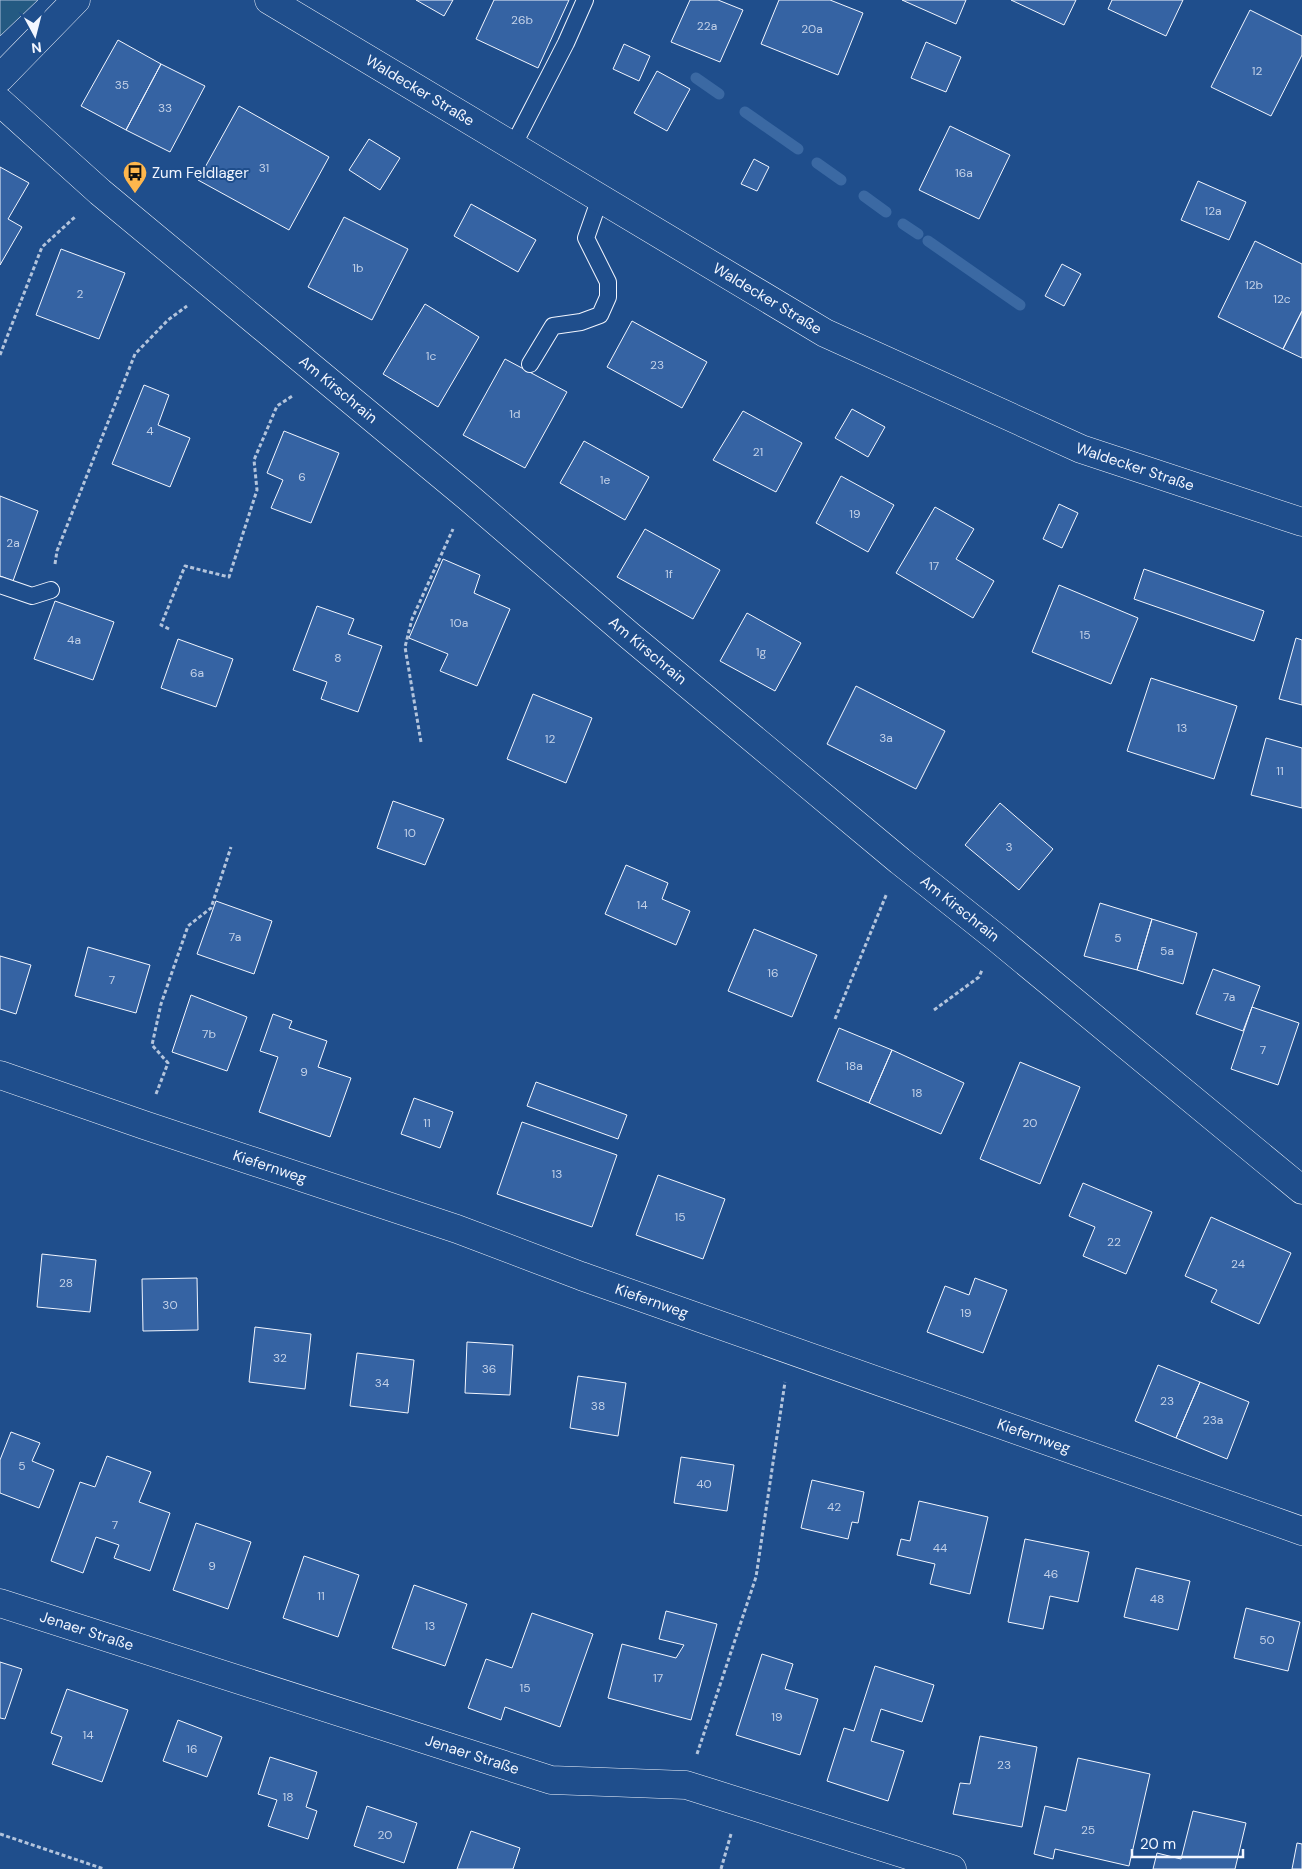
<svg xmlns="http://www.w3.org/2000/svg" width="1302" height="1869" font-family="'DM Sans',sans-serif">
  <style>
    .green { fill: #245a82; stroke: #a8bbd7 }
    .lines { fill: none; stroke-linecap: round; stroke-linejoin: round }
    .stream { stroke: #3b69a3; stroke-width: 11 }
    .building { fill: #3563a3; stroke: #f2f6ff }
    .lane-casing { stroke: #f2f6ff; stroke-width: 18 }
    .street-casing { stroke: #f2f6ff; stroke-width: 29 }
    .secondary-casing { stroke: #f2f6ff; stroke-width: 29 }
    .path { stroke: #b3c4dc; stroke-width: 3; stroke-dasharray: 4 2.5; stroke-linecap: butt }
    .lane { stroke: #1f4e8c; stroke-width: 16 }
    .street { stroke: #1f4e8c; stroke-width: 28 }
    .secondary { stroke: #1f4e8c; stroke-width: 28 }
    .labels { text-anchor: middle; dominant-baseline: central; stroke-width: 4; stroke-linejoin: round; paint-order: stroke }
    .number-label { font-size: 12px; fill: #c3d1e8 }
    .street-label { font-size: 15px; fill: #f2f6ff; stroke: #1f4e8c }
    .poi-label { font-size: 15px; fill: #f2f6ff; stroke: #1f4e8c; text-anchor: start }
  </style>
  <rect width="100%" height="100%" fill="#1f4e8c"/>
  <path class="green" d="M0 0H38L0 36Z"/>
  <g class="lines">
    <path class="stream" d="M696 78 719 94
      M745 112 798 149
      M817 163 841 180
      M864 196 886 212
      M903 224 918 234
      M928 241 1020 305"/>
  </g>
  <path class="building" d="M416 0H453L444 16Z
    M494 0H569L538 68 476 39Z
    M690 0H718L743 10 720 62 671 42Z
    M779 0H830L863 13 838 75 761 44Z
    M902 0H966L956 24Z
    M1011 0H1076L1064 25Z
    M1112 0H1183L1166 36 1108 9Z
    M1250 10 1302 36V55L1271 116 1211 87Z
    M118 40 161 64 126 130 81 106Z
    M926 42 961 57 946 92 911 78Z
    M624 44 650 56 639 81 613 69Z
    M161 64 205 86 170 152 126 130Z
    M657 71 690 89 667 131 634 113Z
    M239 106 329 157 289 230 198 180Z
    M950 126 1010 155 979 219 919 190Z
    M369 139 400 158 380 190 349 170Z
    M754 159 769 167 757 191 741 184Z
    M0 167 29 183 8 219 22 227 0 265Z
    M1198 181 1246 202 1229 240 1181 220Z
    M471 204 536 240 518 272 454 236Z
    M344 217 408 249 372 320 308 287Z
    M1255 241 1302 264V311L1283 349 1218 317Z
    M61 249 125 273 99 339 36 315Z
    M1062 264 1081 274 1064 306 1045 296Z
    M425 304 479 337 438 407 383 374Z
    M1302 311V358L1283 349Z
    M632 321 707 362 682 408 607 367Z
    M505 359 567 392 525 468 463 435Z
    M144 385 169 395 158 425 190 438 170 487 112 464Z
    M852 409 885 427 868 457 835 438Z
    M743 411 802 443 776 492 713 460Z
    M284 431 339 453 311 523 271 508 283 480 267 473Z
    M584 441 649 477 625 520 560 483Z
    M841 476 894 505 868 552 816 523Z
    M0 496 38 511 13 581 0 576Z
    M1059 504 1078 513 1062 548 1043 539Z
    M935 507 974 529 956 559 994 581 973 618 896 573Z
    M645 529 720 570 693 619 617 577Z
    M443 559 480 575 474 593 510 609 477 686 440 671 448 654 409 638Z
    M1144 569 1264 611 1254 641 1134 599Z
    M1059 585 1138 618 1111 684 1032 652Z
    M55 601 114 622 93 680 34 659Z
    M317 606 354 619 348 634 382 646 358 712 321 699 327 682 293 670Z
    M747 613 801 643 775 691 720 661Z
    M1296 638 1302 640V705L1279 699Z
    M178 639 233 659 216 707 161 688Z
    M1151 678 1237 706 1214 779 1127 751Z
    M856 686 945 731 916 789 827 744Z
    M533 694 592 718 566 783 507 759Z
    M1266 738 1302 748V808L1251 795Z
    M393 801 444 819 425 865 377 848Z
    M1000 803 1053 849 1019 890 965 845Z
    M626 865 668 883 662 899 690 911 676 945 605 914Z
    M216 901 272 921 254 974 197 954Z
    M1100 903 1152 919 1137 970 1084 956Z
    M1152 919 1197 933 1183 984 1137 970Z
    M754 929 817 955 792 1017 728 991Z
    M88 947 150 965 136 1013 75 996Z
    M0 956 31 965 16 1014 0 1009Z
    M1213 969 1260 986 1243 1031 1196 1014Z
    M191 995 247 1017 227 1071 172 1052Z
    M1252 1007 1299 1023 1278 1085 1231 1069Z
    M273 1014 292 1021 289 1028 327 1041 318 1067 351 1078 330 1137 259 1112 278 1057 260 1051Z
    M839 1028 892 1050 869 1103 817 1081Z
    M892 1050 964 1083 941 1134 869 1103Z
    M1020 1062 1080 1087 1040 1184 980 1159Z
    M536 1082 627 1115 618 1139 527 1106Z
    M414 1098 453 1112 440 1148 401 1134Z
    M522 1122 617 1155 592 1227 497 1194Z
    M658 1175 725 1199 703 1259 636 1235Z
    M1083 1183 1152 1212 1126 1274 1083 1256 1095 1227 1069 1216Z
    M1211 1217 1291 1253 1259 1324 1211 1302 1217 1290 1185 1276Z
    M42 1254 96 1260 90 1312 37 1307Z
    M197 1278 198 1330 143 1331 142 1279Z
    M975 1278 1007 1290 983 1353 927 1332 945 1286 969 1295Z
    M255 1327 311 1334 305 1389 249 1382Z
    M467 1342 513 1345 510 1395 465 1393Z
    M357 1353 414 1360 408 1413 350 1406Z
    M1158 1365 1200 1382 1176 1438 1135 1421Z
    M578 1376 626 1383 618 1436 570 1428Z
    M1200 1382 1249 1402 1227 1459 1176 1438Z
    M11 1432 40 1443 32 1461 54 1470 39 1508 0 1493V1460Z
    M107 1456 151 1472 139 1502 170 1513 150 1571 114 1558 119 1545 96 1537 83 1573 51 1561 80 1482 95 1487Z
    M681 1457 734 1465 727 1511 674 1503Z
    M812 1480 864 1492 858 1523 852 1522 848 1539 801 1528Z
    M919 1501 988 1517 970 1594 930 1584 935 1564 897 1555 901 1539 910 1541Z
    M196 1523 251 1542 228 1609 173 1590Z
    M1025 1539 1089 1552 1078 1602 1050 1596 1043 1629 1008 1622Z
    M304 1556 359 1575 338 1637 283 1618Z
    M1136 1568 1190 1581 1178 1630 1124 1617Z
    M414 1585 467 1604 445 1666 392 1648Z
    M1246 1608 1300 1622 1288 1671 1234 1658Z
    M666 1611 717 1624 691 1720 608 1698 622 1644 676 1658 684 1645 659 1639Z
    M532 1613 593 1634 560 1727 505 1707 501 1720 468 1708 486 1659 512 1668Z
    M762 1654 793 1664 785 1689 818 1699 800 1755 736 1735Z
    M0 1662 22 1669 5 1719 0 1718Z
    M875 1666 934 1685 922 1722 881 1709 871 1741 904 1751 888 1801 827 1781 844 1728 854 1731Z
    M67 1689 128 1710 102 1782 52 1764 62 1737 51 1733Z
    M178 1720 222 1737 207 1777 163 1761Z
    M980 1736 1037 1747 1022 1827 953 1814 960 1783 970 1784Z
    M270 1757 317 1772 306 1807 317 1811 308 1839 268 1826 277 1800 258 1794Z
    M1078 1758 1150 1774 1129 1866 1055 1849 1053 1859 1034 1854 1045 1806 1066 1811Z
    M367 1806 417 1823 404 1863 354 1846Z
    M1193 1811 1246 1823 1235 1869H1153L1157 1853 1181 1859Z
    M471 1831 520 1848 513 1869H457Z
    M1297 1843 1302 1844V1869H1292Z"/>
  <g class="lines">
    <defs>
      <path id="lane" d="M513 146 566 43 585 0
        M530 364 553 326 581 322 600 315 608 297V282L586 238 600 198
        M0 585 32 596 51 590"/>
      <g id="street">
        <path id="s1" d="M269 0 825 333 1081 449 1302 522"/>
        <path id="s2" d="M0 102 100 192 468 497 630 636 900 861 998 939 1302 1190"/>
        <path id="s3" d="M0 1075 144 1125 457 1229 581 1276 1302 1531"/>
        <path id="s4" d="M0 1603 551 1780 686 1785 952 1869"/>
      </g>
      <path id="secondary" d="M0 78 76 0"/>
    </defs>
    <use href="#lane" class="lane-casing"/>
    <use href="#street" class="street-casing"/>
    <use href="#secondary" class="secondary-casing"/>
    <path class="path" d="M0 355 42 247 76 216
      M55 564 57 551 135 354 168 320 187 306
      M169 629 161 625 185 566 229 577 257 490 254 460 277 406 294 395
      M421 742 405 647 412 619 453 529
      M934 1010 979 977 982 970
      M835 1019 887 893
      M156 1094 168 1063 152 1045 161 1004 188 926 211 908 231 847
      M697 1754 756 1577 785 1382
      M0 1834 104 1869
      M721 1869 731 1834"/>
    <use href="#lane" class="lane"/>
    <use href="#street" class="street"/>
    <use href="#secondary" class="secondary"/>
  </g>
  <defs>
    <symbol id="bus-pin" viewBox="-11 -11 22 30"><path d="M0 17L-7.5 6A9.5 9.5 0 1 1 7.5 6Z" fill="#ffb74d" stroke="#1f4e8c"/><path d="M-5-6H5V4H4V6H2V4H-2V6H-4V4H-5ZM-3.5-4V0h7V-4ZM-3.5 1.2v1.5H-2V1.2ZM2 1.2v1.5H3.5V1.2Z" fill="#111"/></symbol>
  </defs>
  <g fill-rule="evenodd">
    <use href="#bus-pin" x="121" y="159" width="28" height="38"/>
  </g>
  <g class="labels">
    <g class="number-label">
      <text x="522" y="20">26b</text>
      <text x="707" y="26">22a</text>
      <text x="812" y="29">20a</text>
      <text x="1257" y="71">12</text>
      <text x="122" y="85">35</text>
      <text x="165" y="108">33</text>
      <text x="264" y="168">31</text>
      <text x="964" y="173">16a</text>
      <text x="1213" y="211">12a</text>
      <text x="358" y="268">1b</text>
      <text x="1254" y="285">12b</text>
      <text x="80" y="294">2</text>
      <text x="1282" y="299">12c</text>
      <text x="431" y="356">1c</text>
      <text x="657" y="365">23</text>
      <text x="515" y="414">1d</text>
      <text x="150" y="431">4</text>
      <text x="758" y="452">21</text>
      <text x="302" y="477">6</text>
      <text x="605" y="480">1e</text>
      <text x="855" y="514">19</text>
      <text x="13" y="543">2a</text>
      <text x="934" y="566">17</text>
      <text x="669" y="574">1f</text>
      <text x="459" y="623">10a</text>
      <text x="1085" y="635">15</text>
      <text x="74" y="640">4a</text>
      <text x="761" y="652">1g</text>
      <text x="338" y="658">8</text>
      <text x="197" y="673">6a</text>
      <text x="1182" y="728">13</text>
      <text x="886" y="738">3a</text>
      <text x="550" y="739">12</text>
      <text x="1280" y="771">11</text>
      <text x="410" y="833">10</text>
      <text x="1009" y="847">3</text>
      <text x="642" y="905">14</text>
      <text x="235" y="937">7a</text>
      <text x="1118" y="938">5</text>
      <text x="1167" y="951">5a</text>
      <text x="773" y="973">16</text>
      <text x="112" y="980">7</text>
      <text x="1229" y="997">7a</text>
      <text x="209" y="1034">7b</text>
      <text x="1263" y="1050">7</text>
      <text x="854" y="1066">18a</text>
      <text x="304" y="1072">9</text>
      <text x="917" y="1093">18</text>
      <text x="427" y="1123">11</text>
      <text x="1030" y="1123">20</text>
      <text x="557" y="1174">13</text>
      <text x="680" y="1217">15</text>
      <text x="1114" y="1242">22</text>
      <text x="1238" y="1264">24</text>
      <text x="66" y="1283">28</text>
      <text x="170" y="1305">30</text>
      <text x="966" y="1313">19</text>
      <text x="280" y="1358">32</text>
      <text x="489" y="1369">36</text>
      <text x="382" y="1383">34</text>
      <text x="1167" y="1401">23</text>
      <text x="598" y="1406">38</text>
      <text x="1213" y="1420">23a</text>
      <text x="22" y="1466">5</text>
      <text x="704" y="1484">40</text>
      <text x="834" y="1507">42</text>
      <text x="115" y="1525">7</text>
      <text x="940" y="1548">44</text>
      <text x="212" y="1566">9</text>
      <text x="1051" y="1574">46</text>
      <text x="321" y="1596">11</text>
      <text x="1157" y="1599">48</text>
      <text x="430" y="1626">13</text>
      <text x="1267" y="1640">50</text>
      <text x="658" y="1678">17</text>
      <text x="525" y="1688">15</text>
      <text x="777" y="1717">19</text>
      <text x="88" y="1735">14</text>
      <text x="192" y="1749">16</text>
      <text x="1004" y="1765">23</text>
      <text x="288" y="1797">18</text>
      <text x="1088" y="1830">25</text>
      <text x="385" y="1835">20</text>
    </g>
    <g class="street-label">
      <text stroke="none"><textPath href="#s1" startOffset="176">Waldecker Straße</textPath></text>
      <text stroke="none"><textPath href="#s1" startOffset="581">Waldecker Straße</textPath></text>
      <text stroke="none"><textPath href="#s2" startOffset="444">Am Kirschrain</textPath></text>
      <text stroke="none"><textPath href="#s1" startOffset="986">Waldecker Straße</textPath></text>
      <text stroke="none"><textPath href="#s2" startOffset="849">Am Kirschrain</textPath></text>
      <text stroke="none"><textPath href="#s2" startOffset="1254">Am Kirschrain</textPath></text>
      <text stroke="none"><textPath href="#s3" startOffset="285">Kiefernweg</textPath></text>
      <text stroke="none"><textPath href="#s3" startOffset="690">Kiefernweg</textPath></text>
      <text stroke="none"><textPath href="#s3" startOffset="1095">Kiefernweg</textPath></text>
      <text stroke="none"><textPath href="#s4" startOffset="91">Jenaer Straße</textPath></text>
      <text stroke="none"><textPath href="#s4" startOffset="496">Jenaer Straße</textPath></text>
    </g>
    <g class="poi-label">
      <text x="152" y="173">Zum Feldlager</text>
    </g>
  </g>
  <g transform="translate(35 35) rotate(173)" stroke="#1f4e8c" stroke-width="4" paint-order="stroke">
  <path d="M0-4L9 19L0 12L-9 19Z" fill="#f2f6ff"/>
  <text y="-8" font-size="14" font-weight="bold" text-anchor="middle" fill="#f2f6ff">N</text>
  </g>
  <path d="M1132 1849v8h111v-8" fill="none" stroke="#f2f6ff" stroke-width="2.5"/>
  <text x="1140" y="1849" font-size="15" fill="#f2f6ff" stroke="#1f4e8c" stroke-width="4" paint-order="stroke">20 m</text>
</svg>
